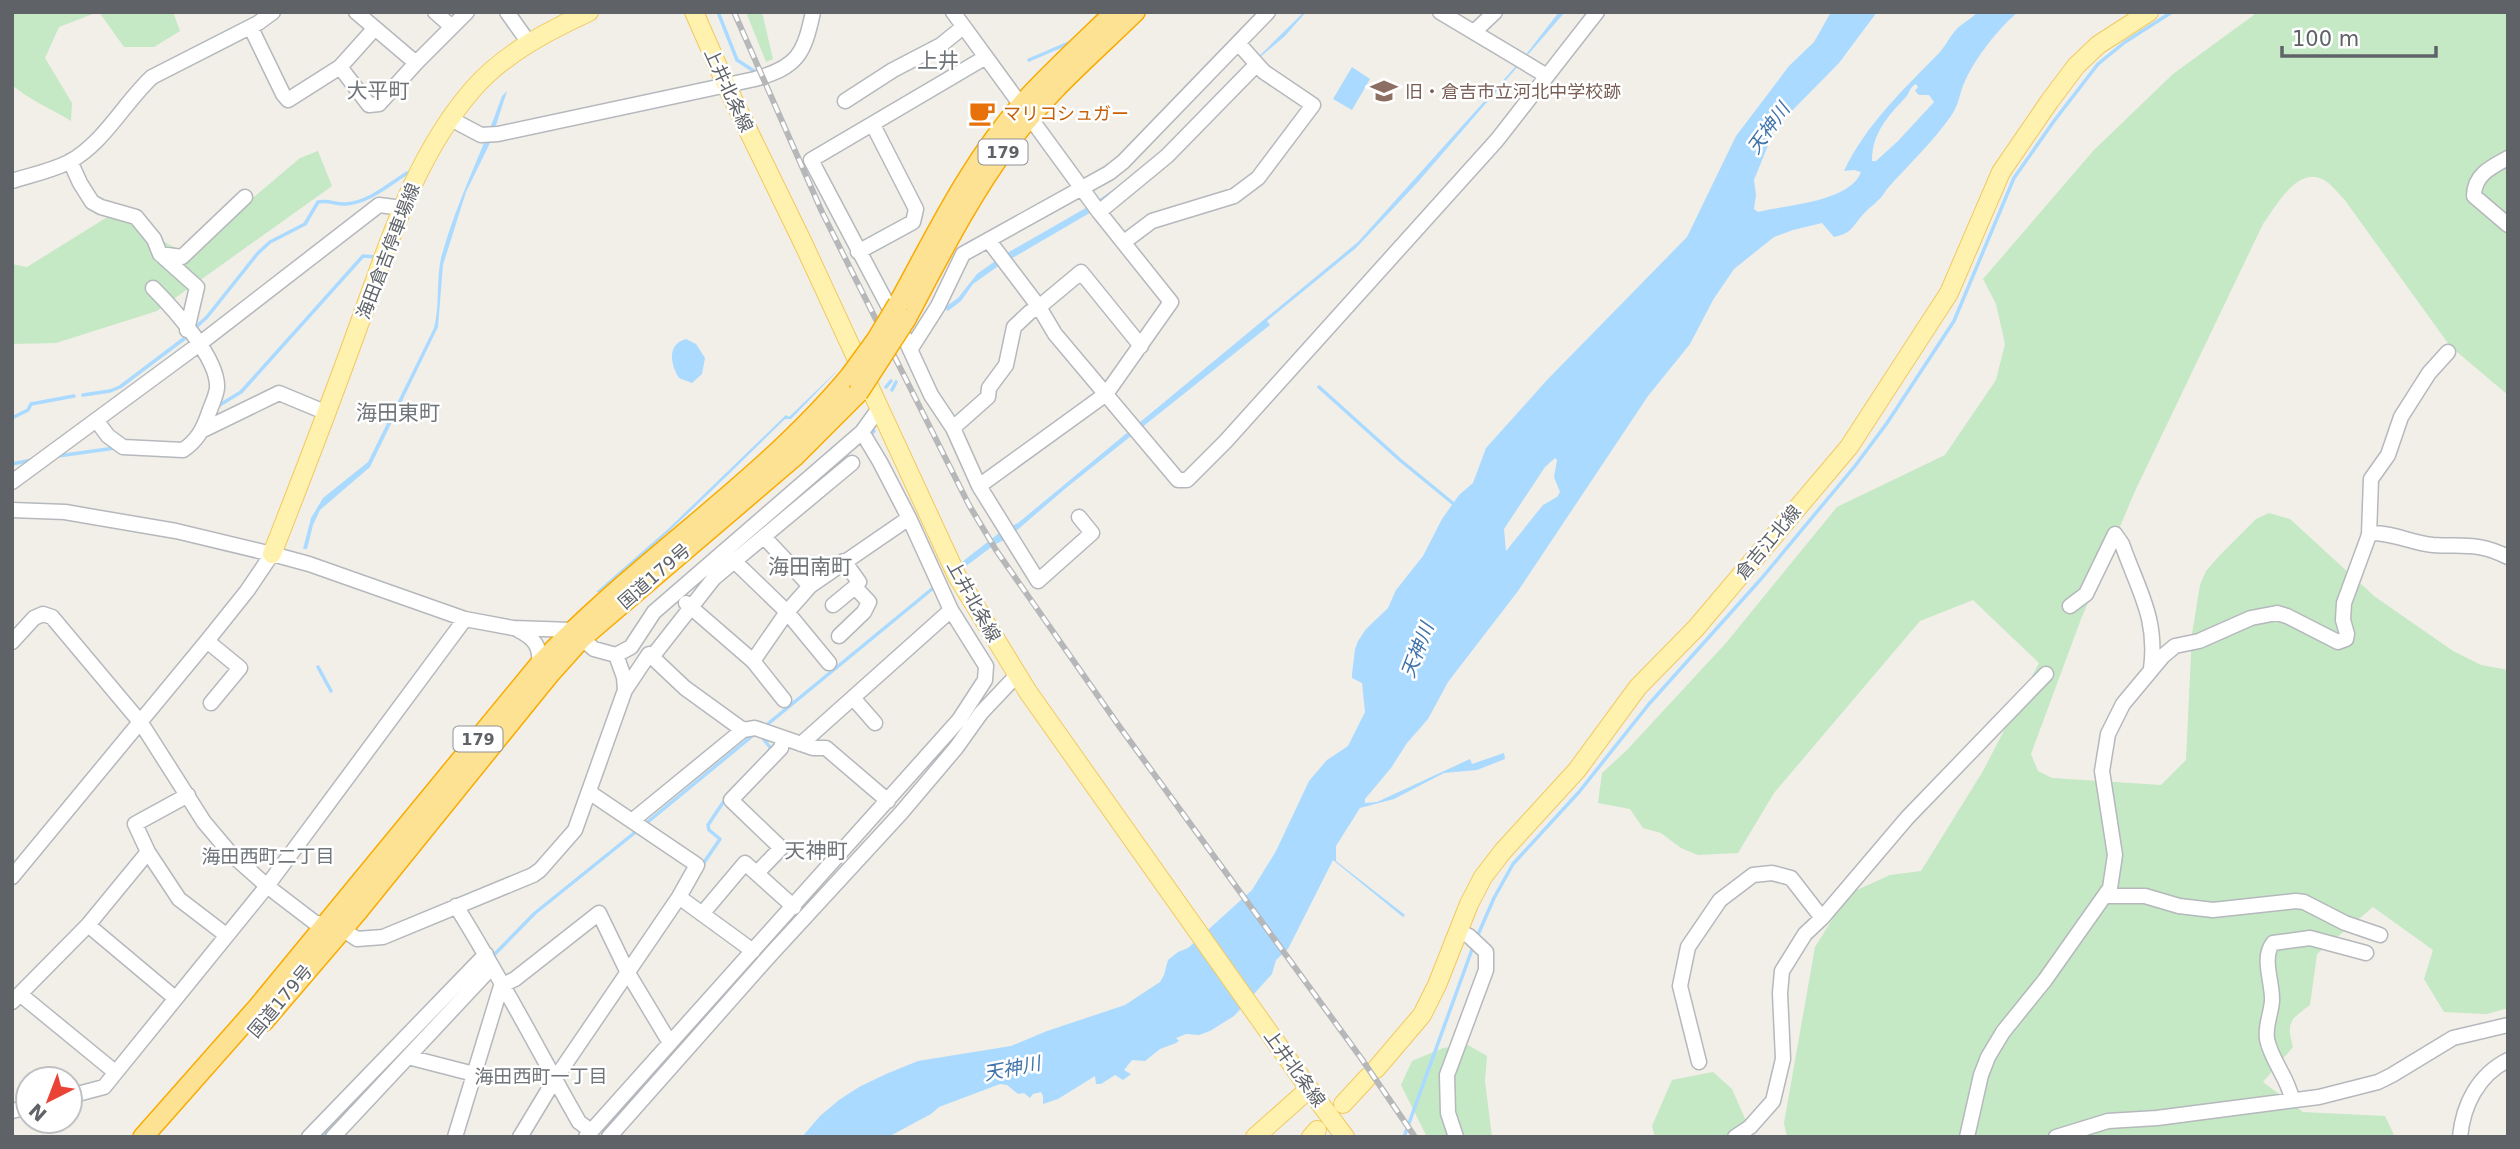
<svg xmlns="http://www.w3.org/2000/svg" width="2520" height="1149" font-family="'DejaVu Sans','Noto Sans JP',sans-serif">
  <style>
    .green { fill: #c5e8c5 }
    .water { fill: #aadaff; fill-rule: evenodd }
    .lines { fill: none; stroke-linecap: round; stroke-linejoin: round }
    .stream { stroke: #aadaff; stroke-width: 3.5 }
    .minor-casing { stroke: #b5b8bc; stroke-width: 17 }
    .major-casing { stroke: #f2c960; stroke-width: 20 }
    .highway-casing { stroke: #f9ab00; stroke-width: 22 }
    .minor { stroke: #fff; stroke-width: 14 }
    .major { stroke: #fff2af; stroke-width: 18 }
    .highway { stroke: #fde293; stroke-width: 19 }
    .rail-casing { stroke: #b6b7b8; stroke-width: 6 }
    .rail { stroke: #fff; stroke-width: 3.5; stroke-dasharray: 10; stroke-linecap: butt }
    .highway-bridge-casing { stroke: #f9ab00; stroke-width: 22; stroke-linecap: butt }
    .highway-bridge { stroke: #fde293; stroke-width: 19 }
    .labels { text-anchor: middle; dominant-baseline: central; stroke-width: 5; stroke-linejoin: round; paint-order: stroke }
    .shield { fill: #fff; stroke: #8f9295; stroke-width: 2 }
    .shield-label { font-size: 16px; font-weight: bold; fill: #5f6368 }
    .street-label { font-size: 18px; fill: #5f6368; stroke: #fff }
    .education-label { font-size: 18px; fill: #785e54; stroke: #fff; text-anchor: start }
    .food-label { font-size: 18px; fill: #c56008; stroke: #fff; text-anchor: start }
    .water-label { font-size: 19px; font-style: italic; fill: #4174aa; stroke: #fff }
    .neighbourhood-label { font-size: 19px; fill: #70757a; stroke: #fff }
    .quarter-label { font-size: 21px; fill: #70757a; stroke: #fff }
  </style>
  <rect width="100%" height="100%" fill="#f1efe8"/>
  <path class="green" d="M12 12H98L59 27 45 58 72 103 71 121C52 109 29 100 12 85Z
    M99 12H173L180 31 154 47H124Z
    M746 12H762L773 59 766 62Z
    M2258 12H2508V395L2450 346 2344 199C2338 193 2331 184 2324 180 2298 165 2276 206 2263 224L2135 491 2081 619 2031 754 2038 771 2052 778 2161 785 2186 760 2192 634 2200 585 2206 571 2221 554 2256 519 2269 513 2290 519 2374 596 2453 651 2481 665 2508 670V1008L2487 1014 2444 1012 2424 979 2433 950 2373 907 2317 954 2310 1005C2290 1020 2286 1022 2293 1047L2263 1082 2303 1112 2385 1116 2395 1137H1787L1784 1123 1815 947 1848 894 1890 875 1921 871 1983 771 2039 663 1973 600 1920 621 1774 793 1738 853 1698 855 1681 848 1661 833 1643 828 1630 809 1598 803 1602 773 1626 751 1726 643 1837 507 1945 455 1996 380 2005 344 1996 304 1983 279 2094 150 2173 74Z
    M318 151 332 186 157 311 56 343 12 344V264L27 267 109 216 135 226 181 251 228 219 300 158Z
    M1468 1045 1487 1056 1485 1081 1492 1137H1427L1401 1085 1412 1061 1443 1048Z
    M1713 1072 1732 1089 1753 1137H1655L1652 1126 1672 1080Z"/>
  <path class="water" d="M1304 12H1306L1285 36 1259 58 1165 154 1140 175 1093 211 997 267 973 284 961 301 948 311 944 308 958 298 977 274 1002 256 1091 205 1146 167Z
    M1559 12H1565L1417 183 1356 248 1267 321 1270 325 1066 488 1008 538 994 545 961 570 958 565 1003 530 1018 523 1358 242 1524 57Z
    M1831 12H1877L1839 63 1775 128 1754 180 1756 195 1754 209 1758 212C1786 205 1850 202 1861 172L1854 170 1844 171C1866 124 1905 88 1940 52 1947 44 1952 32 1960 26 1966 21 1972 18 1978 12H2018C1998 29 1976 57 1965 81 1959 93 1960 103 1951 116 1933 142 1908 165 1887 189 1878 204 1869 206 1860 218 1851 229 1851 233 1834 237L1822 223 1793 230 1774 237 1734 269 1713 300 1690 344 1648 396 1518 591 1448 682 1428 719 1407 743 1391 768 1365 799V803L1377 802 1470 759 1472 764 1504 753 1505 759 1477 770 1444 773 1394 799 1360 808 1336 846V861L1405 915 1403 917 1333 860 1288 949 1276 960 1272 974 1234 1016 1210 1031 1199 1035 1186 1034 1176 1038 1179 1041 1176 1043 1160 1049 1145 1061 1132 1060 1124 1070 1131 1074 1123 1080 1115 1075 1101 1084H1096L1095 1076 1058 1099 1043 1104V1096L1041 1092 1033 1094 1030 1098 1024 1093 1018 1094 1007 1085 1000 1084 939 1107 931 1114 888 1137H802L820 1116 839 1100 859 1087 886 1074 918 1061 1011 1046 1047 1031 1125 1005 1160 982 1164 975 1168 960 1178 952 1188 948 1252 890 1276 851 1309 781 1327 760 1348 746 1365 712 1362 683 1352 678V674L1355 649 1358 641 1366 629 1388 608 1396 590 1423 556 1442 519 1459 495 1473 483 1486 448 1547 380 1687 237 1736 136 1789 66 1814 42ZM1916 84 1918 87 1915 91 1919 95H1929L1934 102 1898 141 1876 161H1872C1872 133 1888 116 1906 97 1910 92 1910 87 1916 84ZM1555 458 1557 460 1554 477 1560 492 1557 497 1543 505 1506 551 1504 529 1545 467Z
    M1352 67 1370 79 1352 110 1333 99Z
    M507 91 491 141 466 192 443 265 438 327 370 467 320 510 313 525 307 549H303L311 518 323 498 368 462 434 328C440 305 436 281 441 258 456 202 483 151 502 96Z
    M686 339 696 344 705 358 702 374 692 383 679 378C670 364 667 344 686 339Z
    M841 367 791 419H785C724 478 665 539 599 592H596L667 530 786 415 789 417Z"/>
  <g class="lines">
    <path class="stream" d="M718 12 737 60 754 71
      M1029 60 1071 42
      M195 328 207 317 258 253 270 242 305 224 318 202C331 200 336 205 346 204 369 202 387 186 407 173
      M886 387 891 381
      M1319 387 1400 460 1455 505
      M892 390 896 382
      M83 395 110 391 120 387 185 338
      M218 406 241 392 363 256 376 257
      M12 418 28 410 31 404 74 396
      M872 433 874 431
      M58 456 115 448
      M12 464 32 460
      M318 667 331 691
      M763 728 932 589
      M762 737 772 750
      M644 825 757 732
      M703 864 720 839 709 830 708 825 726 798
      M1477 937 1494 898 1513 864 1579 792 1649 704 1761 579 1855 466 1887 423 1954 321 2014 178 2054 121 2098 64 2125 42 2172 12
      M491 958 535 913 638 830
      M320 1137 418 1034
      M1404 1137 1474 944"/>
    <defs>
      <path id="minor" d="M356 12 416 63
        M435 12 452 27
        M507 12 529 43
        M953 12 1099 212 1171 302 1106 394 979 486 953 428 931 395 902 332 811 160 986 57
        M1440 12 1547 76
        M251 28 283 94 288 100 340 67 375 28
        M1474 32 1495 12
        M340 67 369 105 379 104 416 63 467 12
        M845 101 893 70 941 45 963 27
        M449 118 481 135 498 134 755 79C797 67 804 55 813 12
        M2508 158C2491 167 2474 175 2474 196L2508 225
        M70 161 80 183 92 202 101 207 136 217 154 239 160 254 197 287 187 330
        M12 181C31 175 51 171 69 162 103 144 124 103 152 77L258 23 273 12
        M1099 212 1167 156 1257 64
        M1124 242 1152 221 1234 196 1258 178 1313 105 1264 72 1238 43
        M858 252 913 222 916 209 873 125
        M160 254 182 257 245 197
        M1141 346 1081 272 1039 307 1055 334 1178 480H1187L1226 441 1497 140 1597 12
        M910 350 938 306 963 254 1109 173 1123 162 1268 12
        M96 420 108 436 123 447 183 450C197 441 203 429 208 415 211 406 216 397 217 388 219 359 173 308 153 288
        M953 428 988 397 989 388 1006 365 1014 327 1030 312 1039 307 989 241
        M203 430 279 393 327 413
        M12 482 198 345 379 205 402 208
        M979 486 1038 581 1092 533 1079 517
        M12 510 65 512 176 531 272 554 309 564 465 619 513 628 572 630 594 649 616 655 631 647 654 612 862 432 880 407
        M2369 533C2392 532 2411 543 2433 545 2464 547 2477 542 2508 557
        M764 537 810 586
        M727 554 787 612 829 663
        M686 603 753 661 784 700
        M833 605 855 587
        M2070 606 2086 594 2115 534 2122 544C2138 590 2158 618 2151 669
        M518 630C534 638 541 646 539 665
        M839 636 864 612 869 602 855 587 859 582 844 561
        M207 641 240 668 211 703
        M12 642 34 618 43 614 52 617 141 723 204 822 231 854 267 886 314 922 342 929 357 939 383 937 533 875 540 870 575 830 625 690 624 677 616 655
        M652 657 714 578 852 463
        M753 661 787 612 810 586 909 518
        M625 690 649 654 685 688 743 730
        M854 699 875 723
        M801 744 951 610
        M633 820 743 730 755 728 813 748H826L888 801
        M148 852 179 899 226 935
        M757 873 781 848 731 800 781 748 783 739
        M12 877 207 641 247 591 272 554
        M2106 896H2145L2179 906 2213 910 2296 901 2304 902 2345 923 2380 935
        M679 897 753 951
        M456 906C500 976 538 1050 579 1122L591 1131
        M702 914 745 863 794 907
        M88 925 175 998
        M21 995 115 1072
        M12 1002 88 925 148 852 135 824 188 795
        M408 1057 474 1074
        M1699 1062 1680 986 1688 947 1720 900 1753 875 1772 873 1791 878 1822 918
        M70 1096 104 1087 267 886 465 619
        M2292 1099C2288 1078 2271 1060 2267 1039 2265 1026 2271 1014 2272 1001 2273 983 2261 958 2273 943L2310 938 2366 953
        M12 1111 28 1107
        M309 1137 486 954
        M333 1137 492 967
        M455 1137 501 986 515 979 599 913 628 973 670 1043
        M520 1137 555 1079 679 897 697 865 589 792
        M586 1137 959 720 985 680 986 666 951 610 909 518 880 462 862 432
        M609 1137 772 953 901 813 956 748 981 713 1017 675
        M1456 1137 1448 1113 1447 1075 1486 970V952L1469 936 1458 931
        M1735 1137 1750 1127 1773 1101 1783 1059 1780 993 1782 971 1805 934 1822 918 1907 818 2046 674
        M1967 1137 1981 1075 1988 1057 2003 1032 2045 980 2110 888 2115 855 2102 771 2108 734 2123 704 2163 656 2175 646 2199 641 2251 618 2277 613 2287 616 2338 642 2346 639 2347 634 2343 620 2344 603 2369 535 2371 479 2388 455 2401 417 2429 373 2448 352
        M2056 1137 2108 1121 2157 1118 2319 1097 2378 1082 2392 1075 2453 1038 2508 1025
        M2460 1137C2463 1105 2478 1075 2508 1060"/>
      <path id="major" d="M694 12 727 87 803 243 957 576 1028 692 1302 1079 1345 1137
        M272 554C301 480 330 405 357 330 388 246 414 156 474 88 505 53 548 31 589 12
        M1376 1069 1422 1015 1437 985 1469 904 1483 877 1503 851 1577 770 1638 687 1696 628 1849 447 1949 293 2001 172 2049 102 2076 66 2098 45 2149 12
        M1343 1104 1368 1077
        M1255 1137 1309 1089
        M1311 1137 1317 1130"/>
      <path id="highway" d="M898 304C936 235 970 163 1023 103 1052 71 1084 42 1115 12
        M906 319C939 257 970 195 1012 139 1047 92 1093 53 1135 12
        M264 1021 358 911 548 676 582 638 794 457 858 393
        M143 1137 257 1008 539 665C636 562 759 485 850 376"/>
    </defs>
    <use href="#minor" class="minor-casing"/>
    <use href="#major" class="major-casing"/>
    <use href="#highway" class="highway-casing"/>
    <use href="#minor" class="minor"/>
    <use href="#major" class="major"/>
    <use href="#highway" class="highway"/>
    <defs>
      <path id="rail" d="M734 12 822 212 969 505 996 550 1119 726 1361 1058 1415 1137"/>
    </defs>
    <use href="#rail" class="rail-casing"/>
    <use href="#rail" class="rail"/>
    <defs>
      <path id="highway-bridge" d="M850 376 877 339 898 304
        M858 393 906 319"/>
    </defs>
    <use href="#highway-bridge" class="highway-bridge-casing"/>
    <use href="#highway-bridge" class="highway-bridge"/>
  </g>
  <defs>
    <symbol id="school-bare" viewBox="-9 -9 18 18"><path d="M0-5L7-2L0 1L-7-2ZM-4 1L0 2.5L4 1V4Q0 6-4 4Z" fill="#8d6e63" stroke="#fff" stroke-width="2.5" paint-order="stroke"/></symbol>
    <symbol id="cafe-bare" viewBox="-9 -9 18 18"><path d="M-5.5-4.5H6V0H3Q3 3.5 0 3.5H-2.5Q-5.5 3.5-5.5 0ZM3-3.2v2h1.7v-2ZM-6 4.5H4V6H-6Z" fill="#e8710a" stroke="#fff" stroke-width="2.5" paint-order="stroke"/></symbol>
  </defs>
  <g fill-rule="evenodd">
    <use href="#school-bare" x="1365" y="72" width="38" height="38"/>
    <use href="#cafe-bare" x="963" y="94" width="38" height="38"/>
  </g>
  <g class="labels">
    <g class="shield">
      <rect x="978.5" y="139.5" width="49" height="25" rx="5"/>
      <rect x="453.5" y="726.5" width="49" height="25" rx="5"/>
    </g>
    <g class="shield-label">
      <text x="1003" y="152">179</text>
      <text x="478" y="739">179</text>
    </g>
    <g class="street-label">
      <text transform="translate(729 90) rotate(65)">上井北条線</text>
      <text transform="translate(388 251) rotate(-69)">海田倉吉停車場線</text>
      <text transform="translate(1768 542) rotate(-50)">倉吉江北線</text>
      <text transform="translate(654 576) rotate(-41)">国道179号</text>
      <text transform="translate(974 601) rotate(61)">上井北条線</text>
      <text transform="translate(280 1001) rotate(-50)">国道179号</text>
      <text transform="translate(1295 1068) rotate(54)">上井北条線</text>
    </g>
    <g class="education-label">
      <text x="1405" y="91">旧・倉吉市立河北中学校跡</text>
    </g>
    <g class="food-label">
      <text x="1003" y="113">マリコシュガー</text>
    </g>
    <g class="water-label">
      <text transform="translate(1768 128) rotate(-54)">天神川</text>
      <text transform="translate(1417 650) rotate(-69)">天神川</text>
      <text transform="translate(1012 1068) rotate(-11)">天神川</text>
    </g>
    <g class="neighbourhood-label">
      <text x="268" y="856">海田西町二丁目</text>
      <text x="541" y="1076">海田西町一丁目</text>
    </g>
    <g class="quarter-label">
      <text x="938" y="61">上井</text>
      <text x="378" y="91">大平町</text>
      <text x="398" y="413">海田東町</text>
      <text x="810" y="567">海田南町</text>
      <text x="816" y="851">天神町</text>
    </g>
  </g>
  <rect width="2520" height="1149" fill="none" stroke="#5f6368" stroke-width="28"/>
  <g transform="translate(49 1100) rotate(222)"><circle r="33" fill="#ffffff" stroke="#bfc1c3" stroke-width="2"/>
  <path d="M0-5L12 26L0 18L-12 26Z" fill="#ea4335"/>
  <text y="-10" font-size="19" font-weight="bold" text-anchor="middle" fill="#5f6368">N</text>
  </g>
  <path d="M2282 46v10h154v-10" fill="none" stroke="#5f6368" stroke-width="3.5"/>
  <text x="2292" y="46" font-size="21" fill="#5f6368" stroke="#ffffff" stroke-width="5" paint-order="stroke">100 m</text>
</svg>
